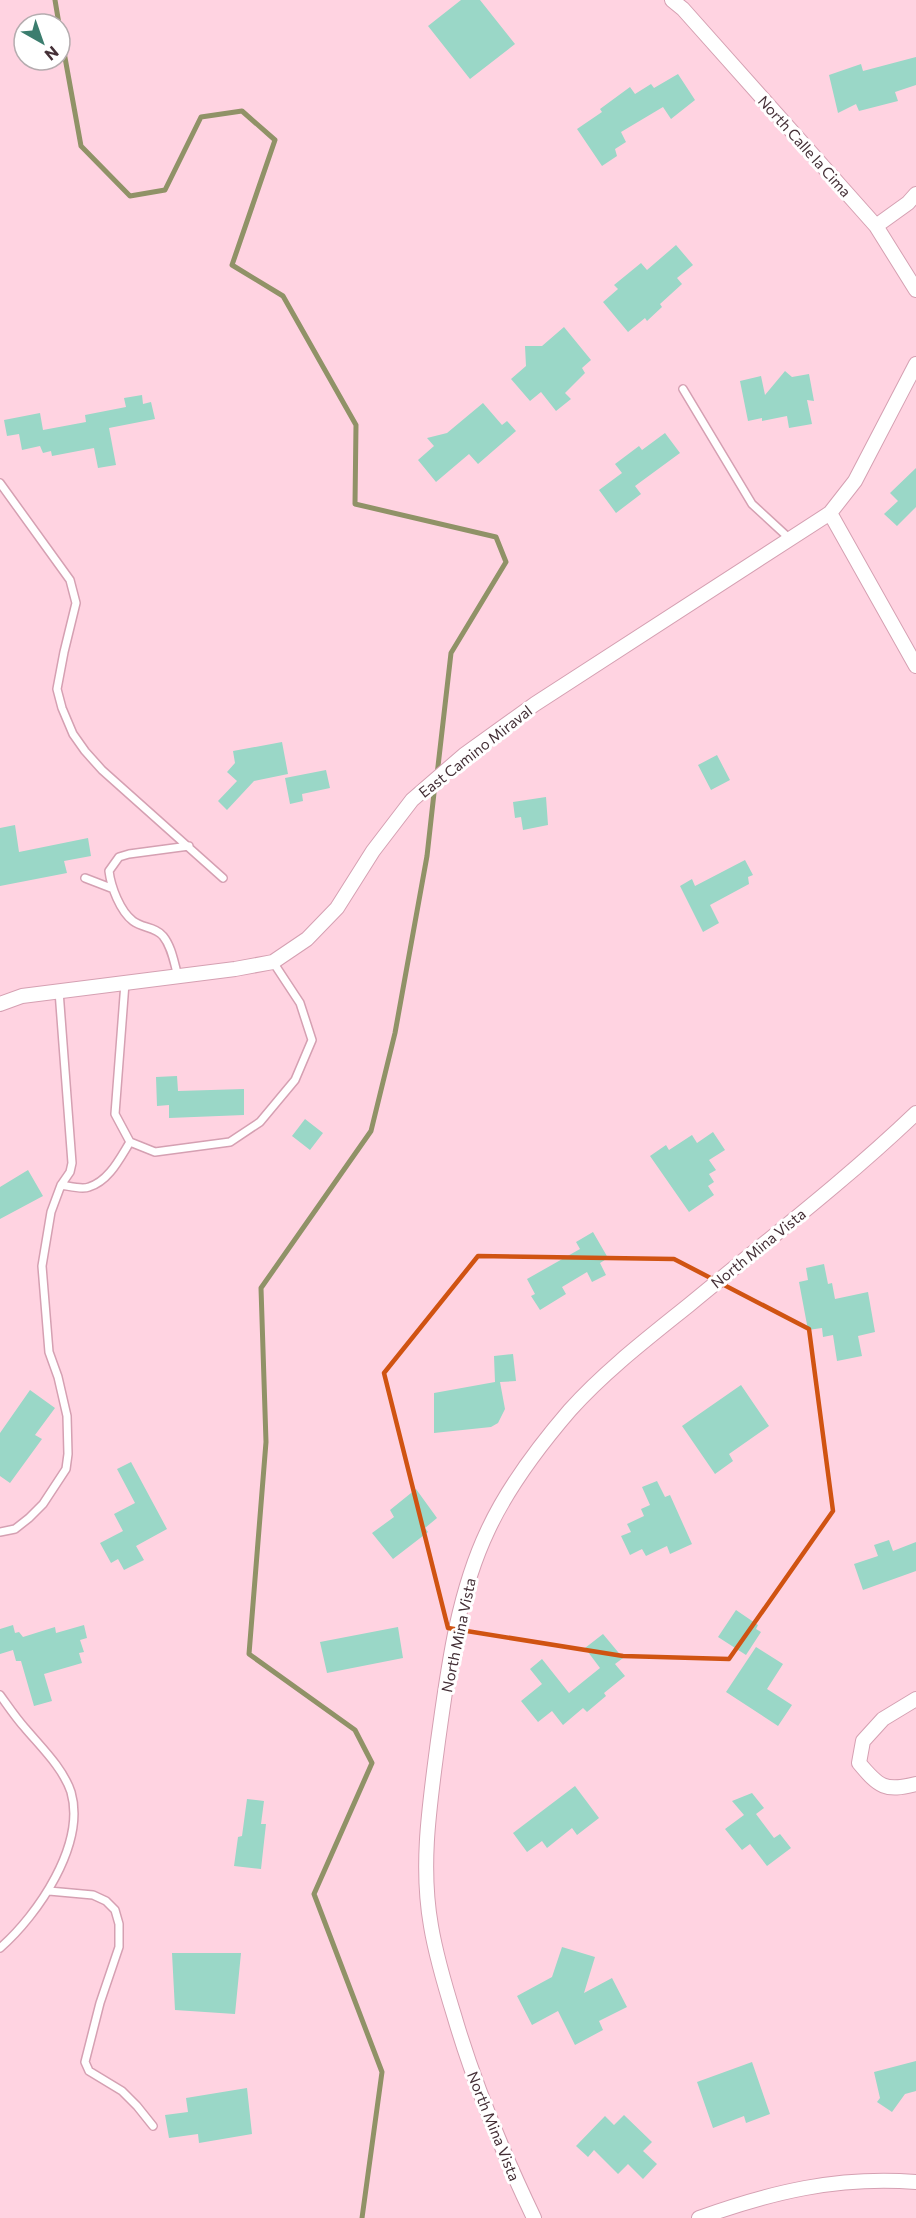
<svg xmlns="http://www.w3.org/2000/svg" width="916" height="2218" font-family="Commissioner,sans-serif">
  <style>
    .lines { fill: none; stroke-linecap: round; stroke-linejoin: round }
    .stream { stroke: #909267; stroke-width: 5 }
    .building { fill: #9ad7c7 }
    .service-casing { stroke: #d5a0b2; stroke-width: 10 }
    .minor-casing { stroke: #d5a0b2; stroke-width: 16 }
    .service { stroke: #fff; stroke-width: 7 }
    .minor { stroke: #fff; stroke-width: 14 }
    .marked { fill: none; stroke: #d05312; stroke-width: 4.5; stroke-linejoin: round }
    .labels { text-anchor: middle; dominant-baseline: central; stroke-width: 6; stroke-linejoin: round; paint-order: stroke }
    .street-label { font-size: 15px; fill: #453037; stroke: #fff }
  </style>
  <rect width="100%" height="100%" fill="#ffd3e1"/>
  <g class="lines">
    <path class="stream" d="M55 0 59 24
      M60 30 81 146 130 196 165 190 201 117 242 111 275 140 232 265 283 296 356 425 355 504 496 537 506 562 451 653 437 775
      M362 2218 382 2072 314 1894 372 1763 355 1730 249 1654 266 1442 261 1288 371 1131 395 1033 427 856 435 784"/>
  </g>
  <path class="building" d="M461 0H480L515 44 470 79 428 26Z
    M916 57V85L895 92 898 101 859 111 856 104 838 113 829 75 861 64 863 71Z
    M678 74 695 100 671 119 663 107 621 132 626 142 615 149 617 156 602 166 577 129 602 112 600 109 630 87 635 94 651 84 654 88Z
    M676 245 693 265 677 278 682 284 660 304 662 307 647 321 645 318 628 332 603 302 618 289 614 285 641 263 647 270Z
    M564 327 591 360 582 368 585 373 565 393 571 399 556 411 541 392 530 401 511 379 526 366 525 346H542Z
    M785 371 792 377 809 374 814 401 807 400 812 424 789 428 787 416 762 421V418L748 421 740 381 761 376 765 395Z
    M142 395 143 404 151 402 155 419 109 428 116 465 98 468 94 448 52 456 51 451 43 453 40 446 22 450 19 434 7 436 4 420 40 413 43 430 86 422 85 415 126 407 124 398Z
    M483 403 502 425 507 421 516 431 478 464 469 454 436 482 418 460 434 446 427 438 447 433Z
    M665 433 680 453 635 486 641 494 616 513 599 490 622 473 615 464 639 446 642 450Z
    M916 468V507L897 526 884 514 898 501 890 493Z
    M282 742 288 774 254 781 227 810 218 801 237 781 227 772 235 763 233 751Z
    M717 755 730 780 711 790 698 765Z
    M326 770 330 788 302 794 303 801 290 804 285 778Z
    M546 797 548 825 523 830 521 817 515 818 513 802Z
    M15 825 19 852 88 838 91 856 64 861 67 873 0 886V828Z
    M745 860 753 875 748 877 749 884 710 905 719 923 703 932 680 886 692 879 695 886Z
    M177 1076 178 1091 244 1089V1115L169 1118V1105L157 1106 156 1077Z
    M305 1119 323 1133 310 1150 292 1136Z
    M713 1132 725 1150 709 1160 716 1170 709 1174 714 1182 708 1186 714 1195 689 1212 650 1156 666 1145 669 1150 692 1135 697 1143Z
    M28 1170 43 1196 0 1219V1187Z
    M593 1232 608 1258 600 1263 606 1275 592 1282 587 1272 562 1287 566 1294 540 1310 531 1296 535 1294 527 1279 580 1249 576 1242Z
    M824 1264 828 1284 832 1283 835 1299 868 1292 875 1332 858 1336 862 1356 837 1361 833 1335 823 1337 822 1328 808 1330 799 1282 808 1280 806 1268Z
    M513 1354 516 1381 500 1382 505 1409 498 1423 491 1427 434 1433V1393L495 1382 494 1356Z
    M741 1385 769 1426 729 1454 733 1461 715 1474 682 1426Z
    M30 1390 55 1408 35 1435 42 1439 10 1483 0 1476V1433Z
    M131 1462 167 1529 136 1546 144 1560 124 1570 118 1559 111 1563 100 1543 123 1531 114 1514 135 1503 117 1469Z
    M657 1481 665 1497 670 1495 692 1544 670 1554 667 1546 646 1556 642 1549 630 1555 621 1536 631 1532 627 1524 644 1516 641 1509 650 1505 642 1487Z
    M416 1489 437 1518 425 1528 428 1532 393 1559 372 1533 394 1517 390 1510Z
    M889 1540 893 1551 916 1542V1571L863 1590 854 1564 878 1556 874 1545Z
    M736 1610 758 1625 756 1629 761 1632 746 1655 718 1637Z
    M13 1625 15 1633 19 1632 23 1637 55 1627 56 1633 84 1625 87 1638 80 1640 84 1652 79 1653 82 1663 44 1674 52 1701 34 1706 21 1661H16L13 1650 0 1654V1629Z
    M398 1627 403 1658 327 1673 320 1642Z
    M603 1634 623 1658 615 1664 625 1676 604 1693 606 1696 587 1712 583 1708 563 1725 552 1711 538 1722 521 1701 542 1684 530 1669 542 1659 569 1693 600 1668 585 1648Z
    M756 1647 783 1664 767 1689 792 1705 778 1726 726 1692Z
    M575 1786 599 1818 577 1835 572 1828 547 1848 542 1841 527 1852 513 1833Z
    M752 1793 764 1808 756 1814 774 1838 780 1834 791 1848 767 1866 750 1844 742 1850 725 1829 744 1815 732 1801Z
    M247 1799 264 1801 261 1824H266L261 1869 234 1866 238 1837 242 1836Z
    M562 1947 595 1957 584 1993 612 1978 627 2007 599 2021 603 2030 575 2045 558 2011 532 2025 517 1996 552 1977Z
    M172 1953H241L235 2014 175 2010Z
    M916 2061V2091L905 2094 892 2112 877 2102 880 2098 874 2072Z
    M752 2062 770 2114 746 2123 744 2116 713 2128 697 2082Z
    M247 2088 252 2134 199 2143 198 2134 169 2138 165 2115 188 2112 186 2098Z
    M624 2115 652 2142 643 2151 657 2164 643 2179 628 2164 618 2174 594 2150 588 2157 576 2146 605 2116 614 2125Z"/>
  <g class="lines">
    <defs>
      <path id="service" d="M683 389 752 504 790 539
        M0 483 70 580 76 603 64 652 57 689 62 708 73 734 85 751 102 770 223 878
        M85 878 111 888
        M178 976C174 963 172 947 163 936 156 927 142 928 133 921 120 911 111 887 109 871L119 857 129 854 189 846
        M125 983 115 1114 130 1142 155 1152 230 1142 260 1122 295 1080 312 1040 300 1003 273 962
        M61 1185C69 1186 82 1190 89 1187 109 1181 120 1158 130 1142
        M0 1532 15 1529 29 1518 43 1504 66 1469 68 1454 67 1416 58 1377 49 1352 42 1266 51 1212 61 1185 70 1172 72 1163 59 991
        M0 1695C8 1706 16 1718 25 1728 41 1747 63 1768 71 1792 86 1844 38 1915 0 1948
        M49 1891 93 1895 106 1901 115 1910 119 1924V1947L100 2003 85 2062 89 2071 122 2091 137 2106 153 2126"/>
      <path id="minor" d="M672 0 683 9 876 226 916 290
        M876 226 908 203 916 194
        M830 513 916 666
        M0 1004 22 996 235 969 273 962 307 939 337 908 373 851 412 800 464 755 535 704 830 513 855 481 916 364
        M916 1699 883 1719 863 1741 859 1763C879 1787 885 1792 916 1784
        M534 2218C502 2151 475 2087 454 2015 445 1986 436 1956 431 1926 420 1864 430 1803 438 1741 448 1670 457 1595 488 1530 508 1487 539 1446 570 1410 605 1371 648 1338 689 1305 765 1242 845 1181 916 1113
        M699 2218C772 2192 837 2176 916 2182"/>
    </defs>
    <use href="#service" class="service-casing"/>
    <use href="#minor" class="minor-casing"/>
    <use href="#service" class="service"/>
    <use href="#minor" class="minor"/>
  </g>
  <path class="marked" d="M478 1256 674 1259 809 1329 833 1511 729 1659 623 1656 448 1628 384 1373Z"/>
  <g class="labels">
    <g class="street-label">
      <text transform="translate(805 146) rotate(48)">North Calle la Cima</text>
      <text transform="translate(475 751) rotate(-38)">East Camino Miraval</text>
      <text transform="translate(758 1248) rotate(-39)">North Mina Vista</text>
      <text transform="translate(458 1635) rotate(-78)">North Mina Vista</text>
      <text transform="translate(494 2126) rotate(68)">North Mina Vista</text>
    </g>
  </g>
  <g transform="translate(42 42) rotate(140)"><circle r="28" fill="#ffffff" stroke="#b5acaf" stroke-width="1.5"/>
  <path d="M0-4.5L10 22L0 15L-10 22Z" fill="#3b7d6e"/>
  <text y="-9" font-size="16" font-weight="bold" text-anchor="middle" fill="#453037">N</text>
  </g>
</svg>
